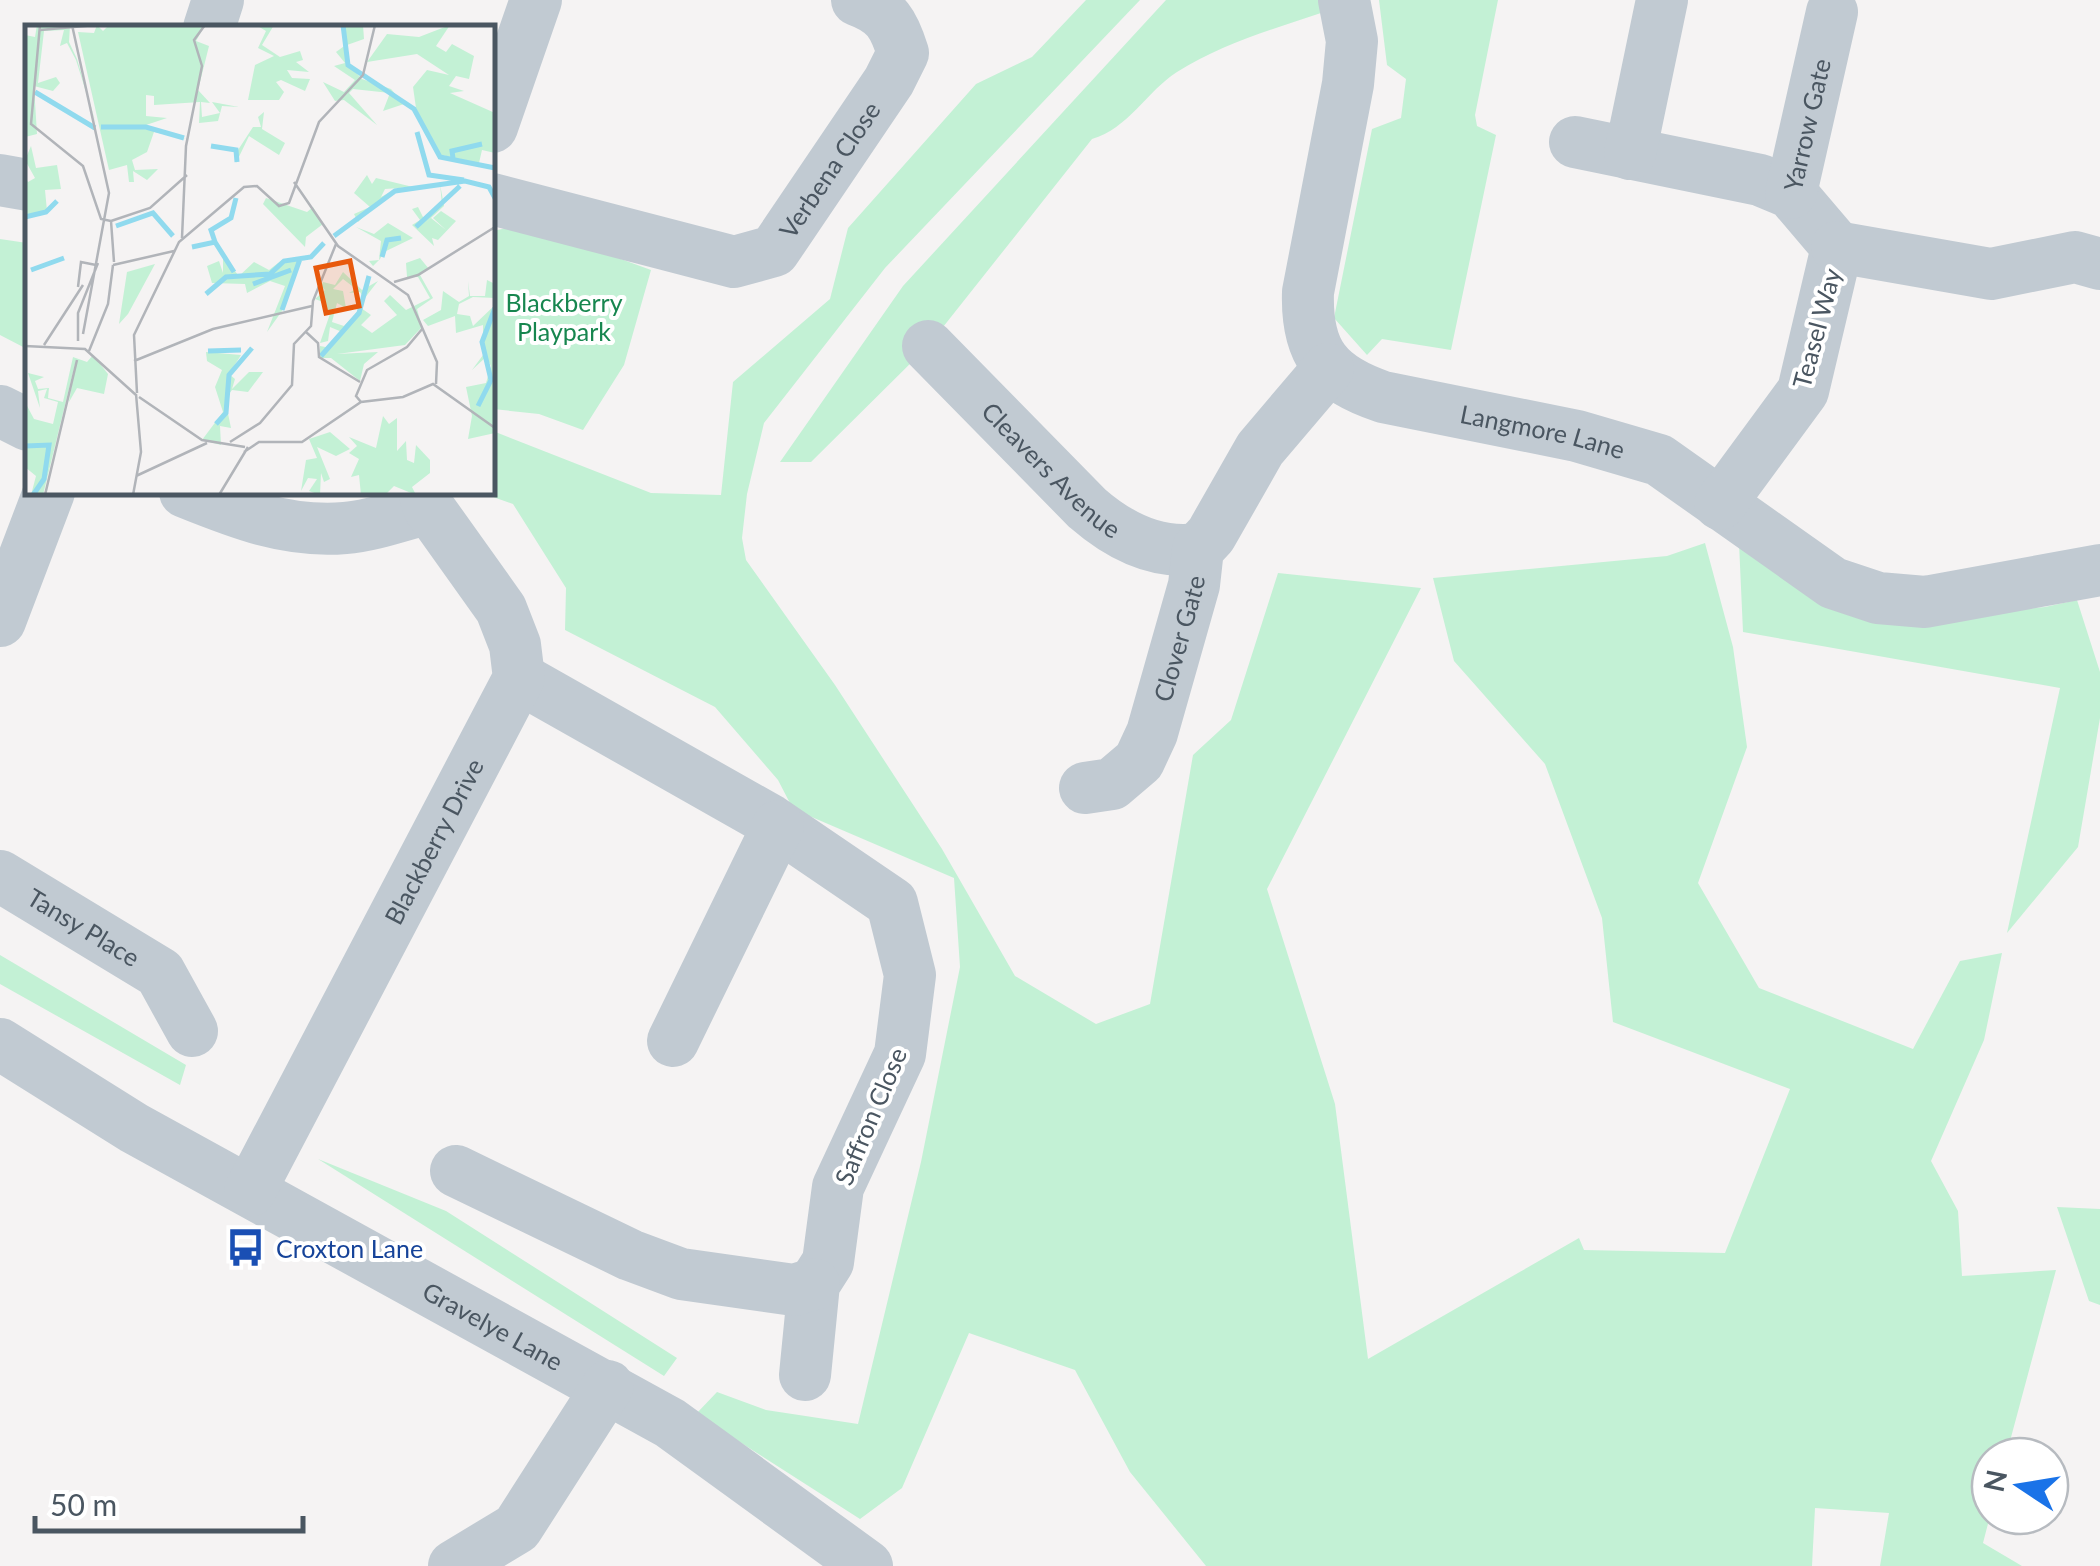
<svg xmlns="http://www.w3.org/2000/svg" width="2100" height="1566" font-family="Lato,sans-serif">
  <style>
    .green { fill: #c3f1d5 }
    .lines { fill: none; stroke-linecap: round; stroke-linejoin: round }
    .minor { stroke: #c1cad2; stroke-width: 52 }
    .labels { text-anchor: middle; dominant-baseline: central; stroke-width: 8; stroke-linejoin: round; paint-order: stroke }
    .street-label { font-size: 25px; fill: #4a5661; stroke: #fff }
    .park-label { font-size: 25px; fill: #17864f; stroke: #fff }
    .transit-label { font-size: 25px; fill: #164399; stroke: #fff; text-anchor: start }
    .inset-river { fill: none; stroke: #90daee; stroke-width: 5 }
    .inset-road { fill: none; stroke: #b1b4b9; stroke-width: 2.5 }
    .view { fill: #e8590c; fill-opacity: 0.15; stroke: #e8590c; stroke-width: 5 }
    .inset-edge { fill: none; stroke: #4a5661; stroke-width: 5 }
  </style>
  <rect width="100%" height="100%" fill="#f5f3f3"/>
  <path class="green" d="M1086 0H1140L885 268 764 423 747 494 742 538 746 560 835 685 942 849 1015 976 1096 1024 1150 1004 1193 755 1231 720 1278 573 1421 588 1267 889 1335 1104 1368 1359 1579 1238 1584 1250 1725 1253 1790 1089 1613 1022 1602 918 1545 764 1454 661 1433 578 1667 556 1705 543 1733 647 1747 747 1698 883 1759 988 1913 1049 1960 961 2002 953 1984 1040 1931 1161 1958 1211 1962 1276 2056 1270 2006 1456H1990V1516L1983 1543 2022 1566H1880L1889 1513 1815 1508 1812 1566H1206L1130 1472 1075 1370 969 1333 902 1488 860 1519 696 1414 717 1392 766 1410 858 1424 921 1162 960 967 954 878 793 809 778 780 715 707 565 630 566 588 513 504 482 493 492 492 493 431 651 493 721 495 733 382 830 299 848 228 976 84 1032 57Z
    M1166 0H1332L1336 8C1281 27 1226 41 1177 72 1147 91 1128 129 1092 139L928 346 811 462H780L903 286Z
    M1379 0H1498L1475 115 1477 126 1496 135 1451 350 1382 339 1367 355 1334 318 1372 129 1401 118 1406 79 1387 65Z
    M525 224 651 270 624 365 583 430 539 414 493 409V231Z
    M0 239 27 243V349L0 335Z
    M1739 543 1920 620 2045 607 2077 600 2100 672V718L2078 847 2007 933 2060 688 1743 632Z
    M0 955 186 1065 180 1085 0 984Z
    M318 1159 446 1211 677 1358 664 1376Z
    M2057 1207 2100 1209V1305L2089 1301Z"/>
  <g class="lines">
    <g class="minor">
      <path id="s1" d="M1344 0 1352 41 1348 84 1308 292C1306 353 1327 378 1383 397L1577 436 1659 460 1833 583 1878 598 1925 602 2100 570"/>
      <path d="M209 28 218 0"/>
      <path d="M492 127 536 0"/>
      <path d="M1575 142 1760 180 1791 193 1837 247 1803 391 1720 504"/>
      <path d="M1630 154 1662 0"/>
      <path d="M0 180 28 185"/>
      <path id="s2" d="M1791 193 1832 12"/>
      <path id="s3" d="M492 199 734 262 774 251 889 81 903 53C894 24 887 11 857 0"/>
      <path d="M1837 247 1991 274 2075 257 2100 264"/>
      <path id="s4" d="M928 346 1087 508C1118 535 1155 555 1198 549"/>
      <path d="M0 411 28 425"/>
      <path d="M185 492C237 513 287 533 345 528 372 526 402 515 429 508"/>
      <path d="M0 621 49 492"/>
      <path d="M519 678 770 820 892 903 910 975 900 1054 838 1187 828 1262 814 1284 805 1375"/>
      <path id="s5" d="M1085 788 1112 784 1139 761 1152 733 1194 585 1198 549 1211 535 1260 449 1328 369"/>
      <path id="s6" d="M0 876 160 973 192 1031"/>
      <path d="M673 1041 778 826"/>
      <path id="s7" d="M0 1044 134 1128 670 1423 867 1566"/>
      <path d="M456 1171 630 1255 681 1274 794 1290 814 1284"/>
      <path id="s8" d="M250 1191 519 678 515 645 501 609 429 508 424 492"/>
      <path d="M454 1566 517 1528 608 1386"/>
    </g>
  </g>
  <defs>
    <symbol id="bus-bare" viewBox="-9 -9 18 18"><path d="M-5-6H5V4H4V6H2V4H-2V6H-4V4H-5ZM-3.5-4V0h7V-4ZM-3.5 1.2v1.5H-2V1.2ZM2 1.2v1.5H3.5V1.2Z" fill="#1a4fb4" stroke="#fff" stroke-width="2.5" paint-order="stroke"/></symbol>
  </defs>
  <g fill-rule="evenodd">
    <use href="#bus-bare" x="218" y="1220" width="55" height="55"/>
  </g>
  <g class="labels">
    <g class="street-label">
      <text stroke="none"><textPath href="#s2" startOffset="70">Yarrow Gate</textPath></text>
      <text stroke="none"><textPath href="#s3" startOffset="390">Verbena Close</textPath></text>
      <text transform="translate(1816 328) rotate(-75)">Teasel Way</text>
      <text stroke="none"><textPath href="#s1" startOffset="602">Langmore Lane</textPath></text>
      <text stroke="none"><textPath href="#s4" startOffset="175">Cleavers Avenue</textPath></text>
      <text stroke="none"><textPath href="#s5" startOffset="192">Clover Gate</textPath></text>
      <text stroke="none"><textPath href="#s8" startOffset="395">Blackberry Drive</textPath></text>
      <text stroke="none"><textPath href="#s6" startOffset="98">Tansy Place</textPath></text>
      <text transform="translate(870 1116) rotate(-67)">Saffron Close</text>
      <text stroke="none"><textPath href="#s7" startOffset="568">Gravelye Lane</textPath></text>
    </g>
    <g class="park-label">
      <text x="564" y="302">Blackberry<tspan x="564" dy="29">Playpark</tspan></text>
    </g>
    <g class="transit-label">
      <text x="276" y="1248">Croxton Lane</text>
    </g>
  </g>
  <g transform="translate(25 25)">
    <rect width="470" height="470" fill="#f5f3f3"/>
    <path d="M12 0H45L44 17 52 34 72 102 51 35 42 18 35 21 39 5 19 6 13 58 31 52 35 58 28 66 9 61 12 109 0 112V10L10 12ZM72 0 78 6 84 0H180L171 16 184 21 173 65 185 78 176 77 177 92 195 88 187 77 214 82 197 81 193 96 174 98 175 77 129 80V71L121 70V91L142 93 118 101 162 114 129 107 122 127 107 135 110 145 133 144 122 155 108 146 109 157H104L102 140 84 145 53 7 69 8ZM231 0H249L237 20 255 32 275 26 278 35 271 37 284 47 262 45 267 53 285 54 280 66 256 55 251 57 259 67 254 75H223L230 40 249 31 233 23 241 6ZM315 0H338L339 14 322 20 324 40 337 54 366 64 379 79 358 86 365 68 328 64 324 68 352 100 319 75 310 76 298 57 319 67 330 55 309 41 320 38 311 27 322 19ZM425 0 411 21 421 27 427 19 449 31 444 54 431 51 424 61 439 66 425 68 470 88V128L457 125 454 138 412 129 391 83 388 62 402 45 424 50 392 29 342 37 362 9 394 12ZM239 87 237 104 260 118 254 130 224 111 211 138 210 125 185 122 213 125 228 102H236L233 92ZM6 121 11 143 32 140 36 164 20 165 22 186 2 193 0 152 3 157 10 153 0 135ZM342 150 347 159 351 153 388 162 360 164 356 172 365 167 377 166 360 171 333 197 329 189 345 182 329 168ZM415 159 419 181 396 202 406 193 421 205 408 193 416 186 431 196 413 215 407 213 409 221 387 200 395 195 387 184 393 182 399 194 417 180ZM241 173 282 187 288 182 298 199 281 212 280 222 238 179ZM363 198 388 213 359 227 355 234 348 241 344 236 354 235 356 216 331 202 349 209ZM198 232 214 251 229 237 244 245 257 235 275 234 257 286 242 307 260 261 245 256 222 268 220 259 187 258 182 241 194 236 198 248ZM395 233 404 244 395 250 408 273 392 284 397 302 380 320 312 329 353 327 339 339 335 356 306 333H295V321L306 323 317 307 305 302 303 316 295 318 306 286 300 290 298 277 290 274 300 265 296 261 298 257 310 260 318 247 337 265 353 256 339 274 335 267 324 268 331 264 318 254 308 264 318 266 321 283 312 278 307 297 319 301 336 283 346 290 336 300 347 308 372 290 359 276 365 270 381 285 405 273 393 252H382L381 238ZM130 239 103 289 94 299 102 247ZM462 255 470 259V273L448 272 434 279 432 289 445 291 448 301 470 280V408L443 414 447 391 441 362 461 358 466 341 461 332 447 345 458 330V300L431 308 430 291 403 301 398 295 416 285 418 266 434 277 444 271 443 256 445 271H460ZM181 327 216 330 204 349 210 354 207 364 224 347H238L223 367 207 365 200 374 206 403 195 401 196 420 177 415 198 387 190 362 197 345 182 336ZM68 330 83 349 79 369 52 363 44 377 51 335 18 470H6L11 451 0 442V377L9 394 28 399 33 377 19 373 22 364 13 366 15 383 3 348 19 352 10 356 13 364 24 363 23 373 38 377 48 332 62 337ZM358 391 364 399 372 393V426L381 416 382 435 389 438 391 420 405 435V448L387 462 391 470 369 461 360 470H336L334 450 326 452 334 434 324 428 332 421 324 412 351 423ZM305 407 325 424 311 431 292 422 305 454 299 457 296 448 295 470 284 466 292 454 283 453 276 466 281 435 292 433 284 414Z" fill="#c3f1d5"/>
    <path class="inset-river" d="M318 0 323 40 389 84 415 132 470 143M10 67 70 103M76 102H121L159 113M392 107 404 150 439 155M186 121 211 125 212 137M428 133 427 126 457 119M0 192 21 187 32 176M91 201 128 188 148 211M391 202 435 161M309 211 370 166 440 156 464 162 470 173M190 217 186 205 206 193 211 173M167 222 190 217 209 247M357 232 362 215 376 213M6 245 39 233M228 259 266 245M181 269 201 252 245 249 259 236 286 232 299 218M257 285 275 234M183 326 216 325M296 331 334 288 344 251M453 381 466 355 457 317 470 283M191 399 201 388 204 350 227 323M0 421 24 420 19 454 8 470"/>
    <path class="inset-road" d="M15 0 6 99 58 141 76 194 86 196M47 0 84 168 58 309M15 5 71 0M269 157 313 221 383 270 412 337 411 359M86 196 125 183 162 150M86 196 89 237M157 213 161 121 177 41 169 15 180 0M88 240 149 226M369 257 393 250 470 202M53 262 56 237 71 240M281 307 293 318 294 332 335 357M53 316V288L73 238M19 320 58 260M0 321 60 324 111 370M64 326 83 279 88 240M109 336 188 304 287 281M112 368 109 310 154 217 219 162 232 161 254 181 264 178 294 97 338 50 350 0M114 372 177 415 220 422M336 377 331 371 342 345 382 322 398 303M205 417 235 398 267 360 269 319 286 301 288 276 311 219M219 427 234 417H277L336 377 378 372 408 359 470 403M111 451 182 418M20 470 52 335M108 470 116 427 111 369M194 470 223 422"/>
    <path class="view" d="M325 236 334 281 301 288 291 243Z"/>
    <rect width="470" height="470" class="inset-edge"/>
  </g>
  <g transform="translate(2020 1486) rotate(282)"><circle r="48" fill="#ffffff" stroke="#b7bbc0" stroke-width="2.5"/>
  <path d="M0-8L18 38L0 25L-18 38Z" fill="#1a73e8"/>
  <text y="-15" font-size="28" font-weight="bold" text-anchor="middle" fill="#4a5661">N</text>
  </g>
  <path d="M35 1516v15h268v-15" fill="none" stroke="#4a5661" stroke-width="5"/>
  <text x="50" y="1516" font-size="30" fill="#4a5661" stroke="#ffffff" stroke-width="8" paint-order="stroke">50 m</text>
</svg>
